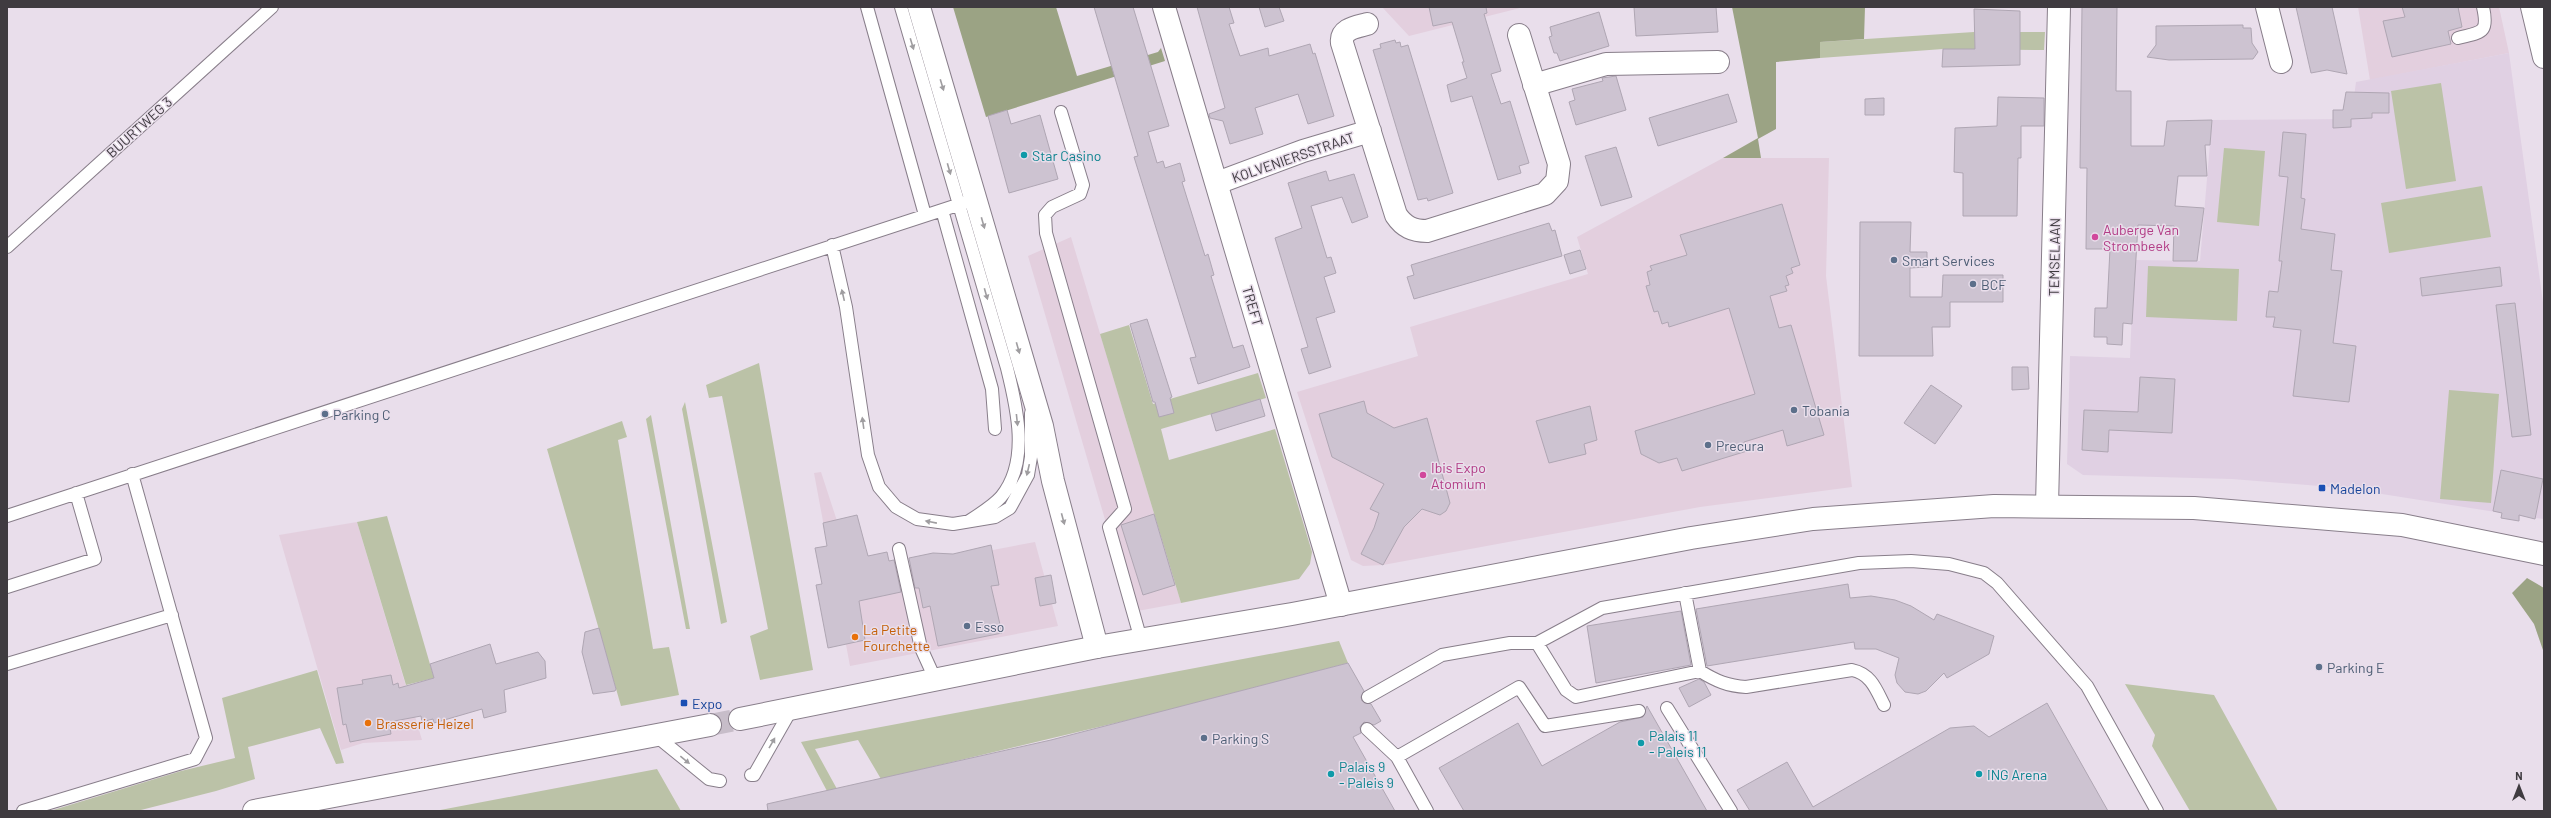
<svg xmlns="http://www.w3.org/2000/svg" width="2551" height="818" font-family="Barlow,sans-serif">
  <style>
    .commercial { fill: #e3cfde }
    .built { fill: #e0d0e3 }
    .green { fill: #bbc2a7 }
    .forest { fill: #9ba384 }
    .building { fill: #cdc3d1; stroke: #afa6b3 }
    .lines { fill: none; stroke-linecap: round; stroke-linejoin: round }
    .secondary-tunnel { stroke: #c7bdc9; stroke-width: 22; stroke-dasharray: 22 11; stroke-linecap: butt }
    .service-casing { stroke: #887e8a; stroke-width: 14 }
    .minor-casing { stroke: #887e8a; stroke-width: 24 }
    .secondary-casing { stroke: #887e8a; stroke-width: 24 }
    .motorway-casing { stroke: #887e8a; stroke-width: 24 }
    .service { stroke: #fff; stroke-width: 12 }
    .minor { stroke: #fff; stroke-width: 22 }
    .secondary { stroke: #fff; stroke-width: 22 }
    .motorway { stroke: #fff; stroke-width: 22 }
    .oneway { fill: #9f9da0 }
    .culture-dot { fill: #0f9aa8; stroke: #e9deeb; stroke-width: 1.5 }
    .hotel-dot { fill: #d1479c; stroke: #e9deeb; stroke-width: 1.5 }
    .service-dot { fill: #5c6f8a; stroke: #e9deeb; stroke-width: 1.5 }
    .transit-dot { fill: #1a4fb4; stroke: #e9deeb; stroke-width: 1.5 }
    .food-dot { fill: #e8710a; stroke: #e9deeb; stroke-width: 1.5 }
    .labels { text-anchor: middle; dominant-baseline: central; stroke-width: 3; stroke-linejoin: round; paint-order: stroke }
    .street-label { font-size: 14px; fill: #3f3b40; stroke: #e9deeb }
    .culture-label { font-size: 14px; fill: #0d838f; stroke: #e9deeb; text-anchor: start }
    .hotel-label { font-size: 14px; fill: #b23c85; stroke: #e9deeb; text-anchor: start }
    .service-label { font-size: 14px; fill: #4e5e75; stroke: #e9deeb; text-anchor: start }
    .transit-label { font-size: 14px; fill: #164399; stroke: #e9deeb; text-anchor: start }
    .food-label { font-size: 14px; fill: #c56008; stroke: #e9deeb; text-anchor: start }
  </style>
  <rect width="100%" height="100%" fill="#e9deeb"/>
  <path class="commercial" d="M1382 7H1524L1409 36Z
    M2358 7H2499L2509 53 2370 80Z
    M1723 158H1829L1826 276 1852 487 1700 507 1383 565 1363 566 1351 560 1297 392 1418 356 1410 327 1588 274 1577 237Z
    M1071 237 1181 603 1132 612 1028 256Z
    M821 472 855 576 1035 542 1058 626 850 666 814 473Z
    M357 522 422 740 363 743 341 750 279 535Z"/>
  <path class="built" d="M2509 53 2544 310V519L2520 516 2519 521 2501 518 2502 513 2344 488 2232 479 2083 475 2067 464 2070 356 2130 358 2134 260 2200 261 2212 120 2351 119 2356 82Z"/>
  <path class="green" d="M1974 32H2045L2044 50 1943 49 1820 58V42Z
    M2441 83 2456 181 2406 189 2391 91Z
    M2224 148 2265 151 2259 226 2217 222Z
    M2482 186 2491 237 2389 253 2381 203Z
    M2148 266 2239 269 2237 321 2146 317Z
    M1129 325 1153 404 1258 373 1266 398 1161 429 1169 460 1275 429 1312 552 1310 564 1299 579 1181 603 1100 334Z
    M759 363 813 670 760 680 750 636 768 629 722 396 709 398 706 385Z
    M2449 390 2499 394 2491 503 2440 499Z
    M685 402 727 622 721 624 682 409Z
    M651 415 690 629H686L646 419Z
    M622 421 627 437 618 440 653 649 669 647 679 695 621 706 547 449Z
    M387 516 434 678 406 685 357 522Z
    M1339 641 1348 663 1149 715 881 779 858 740 815 749 837 789 827 791 801 742Z
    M317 670 344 763 336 764 320 728 248 747 255 779 216 791 137 811H50L181 771 235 758 222 698Z
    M2125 684 2214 695 2278 811H2190L2152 746 2155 735Z
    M657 769 681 811H435Z"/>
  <path class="forest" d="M953 7H1056L1077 76 1158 52 1161 48 1165 61 986 117Z
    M1732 7H1865L1864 39 1820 42V58L1776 62V129L1758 139 1761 158H1723L1758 138Z
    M2527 578 2544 588V653L2534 624 2512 593Z"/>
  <path class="building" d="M1094 7H1133L1169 126 1148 132 1157 163 1163 161 1165 168 1180 163 1185 181 1182 182 1205 256 1208 254 1214 275 1211 276 1233 348 1243 345 1250 367 1198 384 1190 358 1196 357 1134 157 1138 156Z
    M1197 7H1229L1234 23 1229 24 1240 56 1268 48 1269 56 1310 44 1313 54 1315 53 1334 116 1308 124 1298 94 1255 108 1263 134 1230 144 1223 121 1210 118 1209 114 1225 108Z
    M1259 7H1279L1284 21 1265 27Z
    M1429 7H1486L1487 13 1484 14 1501 71 1491 74 1501 104 1510 101 1529 163 1519 166 1521 173 1498 180 1472 96 1451 102 1447 85 1467 78 1462 62H1464L1452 22 1433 26Z
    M1634 7H1716L1718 32 1636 36Z
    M2082 7H2117L2116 91H2131V146H2164L2167 121 2212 120 2210 145H2205L2207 176H2178L2175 206 2204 208 2197 261H2173L2174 226 2138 225 2132 324 2123 323 2122 345 2107 344V337H2094L2095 308H2107L2110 249H2086L2087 168H2080Z
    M2296 7H2332L2347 74 2327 70 2311 73Z
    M2402 7H2458L2462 27 2448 31 2451 44 2392 57 2383 21 2405 17Z
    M1974 9 2020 11V65L1942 67 1943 49H1975Z
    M1599 12 1609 46 1560 61 1557 53H1554L1549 37 1552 36 1550 27Z
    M2243 25V28H2251L2252 43 2258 52 2253 59 2169 60 2147 57 2156 45V26Z
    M1395 40 1396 43 1400 42 1401 47 1408 45 1453 193 1428 201 1427 198 1418 200 1373 50 1381 48 1380 44Z
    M1616 76 1626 110 1576 125 1569 102 1575 100 1572 89 1603 81 1602 78Z
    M2346 92 2389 93V113H2372V118L2351 119V127L2333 128V110H2343Z
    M1728 94 1737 122 1658 146 1649 118Z
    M1998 97 2044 98V126H2021V158H2018L2017 216H1963V173L1954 172 1955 128 1997 126Z
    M1884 98V115H1865V99Z
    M1007 110 1011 124 1040 115 1058 179 1009 193 988 116Z
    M2283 132 2306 134 2301 198 2305 199 2301 229 2335 234 2331 270 2342 271 2333 343 2356 346 2349 402 2293 396 2301 330 2273 327 2275 317H2266L2269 291 2278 292 2282 261H2279L2288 177 2279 176Z
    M1616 147 1632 197 1601 206 1585 156Z
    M1326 171 1329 181 1354 174 1368 217 1352 223 1342 197 1311 206 1327 258 1331 257 1336 273 1324 277 1335 312 1316 318 1331 367 1309 374 1301 349 1308 347 1275 238 1302 228 1288 183Z
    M1782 204 1800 265 1791 268 1793 273 1786 276 1789 285 1785 286 1787 291 1770 296 1779 328 1791 325 1824 435 1787 446 1783 430 1744 442 1747 451 1682 471 1677 458 1659 463 1641 454 1635 431 1755 394 1729 308 1669 327 1668 322 1662 324 1658 311 1654 312 1646 286 1650 285 1647 272 1652 270 1650 266 1687 255 1680 235Z
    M1860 222H1911L1910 252H1927V267L1910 268V297H1942L1943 275H2003V302H1950V327H1932L1933 356H1859Z
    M1549 223 1552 231 1555 230 1562 256 1414 299 1407 277 1414 275 1411 265Z
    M1580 250 1586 269 1570 274 1564 255Z
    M2500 267 2502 286 2422 296 2420 278Z
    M2515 303 2531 435 2512 437 2496 305Z
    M1147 319 1172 397 1170 398 1174 413 1159 417 1155 402H1153L1130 324Z
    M2012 367H2028L2029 389 2012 390Z
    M2140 377 2175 379 2172 433 2109 430 2108 452 2082 450 2084 410 2138 412Z
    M1931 385 1962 406 1935 444 1904 423Z
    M1260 399 1265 416 1216 431 1211 414Z
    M1364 401 1367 413 1394 428 1427 418 1450 503 1446 511 1440 515 1422 509 1404 527 1383 565 1361 554 1374 528 1379 513 1370 509 1384 484 1332 457 1319 414Z
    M1590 406 1597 440 1584 444 1586 454 1549 463 1536 421Z
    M2501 470 2543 479 2535 519 2519 515V521L2501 518 2502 513 2493 511Z
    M1154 514 1175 585 1143 595 1121 525Z
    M857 515 868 556 887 552 889 561 894 560 901 592 859 601 865 640 828 648 816 585 822 584 815 548 827 546 823 523Z
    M991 545 999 585 991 586 1002 633 938 646 930 606 923 608 919 588H915L909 558 933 553 953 554Z
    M1051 575 1056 603 1040 606 1035 578Z
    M1848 584 1850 598 1871 596 1895 600 1911 606 1934 620 1937 614 1994 636 1989 654 1947 678 1944 673 1926 691 1918 694 1905 692 1897 683 1895 675 1899 658 1876 649H1855L1854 642 1707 666 1696 609Z
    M1681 611 1691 665 1596 683 1587 626Z
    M599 628 616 689 615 691 593 694 582 652 585 632Z
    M490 644 496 664 538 652 545 661 546 678 504 690 506 712 484 718 482 709 434 723 433 719 422 722 421 716 389 722 391 734 350 742 346 724 343 725 337 688 363 684 362 680 391 675 393 685 398 683 399 688 434 678 430 664Z
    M1348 663 1364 691 1361 697 1362 701 1371 704 1381 721 1374 725 1364 722 1360 727 1361 733 1353 737 1395 811H768L767 804 1051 740Z
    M1699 679 1704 682 1711 695 1689 707 1679 688Z
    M2047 703 2108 811H1750L1737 790 1787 762 1813 807 1950 728 1974 726 1989 737Z
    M1647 706 1707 811H1464L1439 768 1518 723 1542 766 1620 722 1643 717Z"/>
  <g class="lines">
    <path class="secondary-tunnel" d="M710 725 740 719"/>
    <defs>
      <path id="service" d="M867 7 925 215
        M901 7 1007 368C1017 408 1030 462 1001 497 993 506 980 514 969 521
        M2458 38C2481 32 2489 34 2483 7
        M1061 112 1083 185 1080 194 1052 207 1045 215 1046 233 1125 509 1109 527 1141 640
        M942 210 992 389 995 429
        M832 245 846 307 868 455 879 487 896 507 917 519 953 524 995 517 1010 508 1028 475 1031 457V413
        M7 247 272 7
        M7 516 976 199
        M899 549 921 648 936 681
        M7 587 95 559 76 493
        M1685 593 1700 671
        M7 664 172 615
        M1368 697 1442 655 1510 643H1537
        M1884 705C1876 689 1871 674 1852 670L1746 687C1728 686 1716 681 1700 671L1576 697 1566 690 1537 643 1602 608 1859 563 1911 561 1949 564 1984 573 1997 583 2087 686 2157 811
        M1667 708 1731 811
        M1367 729 1397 757
        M655 735 709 779 720 781
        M751 775H754L791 710
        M23 811 195 759 206 738 132 474
        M1427 811 1397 757 1519 687 1545 726 1639 711"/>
      <path id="minor" d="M1164 7 1341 605
        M2267 7 2281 62
        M1367 24C1356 27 1340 29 1342 43L1396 215C1404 227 1413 231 1427 231L1545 194 1557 181 1559 164 1519 35
        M1534 85 1606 64 1718 62
        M1217 183 1303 151 1370 131
        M2047 506 2059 7"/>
      <path id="secondary" d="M2532 7 2544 57
        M740 719 1097 647 1292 614 1691 538 1813 519 1994 506 2194 508 2402 525 2544 554
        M254 811 710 725"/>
      <path id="motorway" d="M919 7 1042 426 1053 481 1097 647"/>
    </defs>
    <use href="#service" class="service-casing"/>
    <use href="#minor" class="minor-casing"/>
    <use href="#secondary" class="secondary-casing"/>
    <use href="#motorway" class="motorway-casing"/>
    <use href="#service" class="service"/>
    <use href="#minor" class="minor"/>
    <use href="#secondary" class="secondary"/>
    <use href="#motorway" class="motorway"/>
  </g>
  <defs><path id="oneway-solid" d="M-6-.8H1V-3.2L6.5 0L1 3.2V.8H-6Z"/></defs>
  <g class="oneway">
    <use href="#oneway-solid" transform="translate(912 44) rotate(73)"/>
    <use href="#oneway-solid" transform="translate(942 85) rotate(73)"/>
    <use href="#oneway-solid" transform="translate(949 169) rotate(74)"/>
    <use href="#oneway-solid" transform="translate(983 223) rotate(74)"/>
    <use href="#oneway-solid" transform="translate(986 294) rotate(74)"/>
    <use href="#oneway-solid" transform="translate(843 295) rotate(-103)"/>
    <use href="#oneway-solid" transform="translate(1018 348) rotate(74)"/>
    <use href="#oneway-solid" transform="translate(1017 420) rotate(84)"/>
    <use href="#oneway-solid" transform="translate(863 423) rotate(-98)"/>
    <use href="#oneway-solid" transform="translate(1028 470) rotate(103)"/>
    <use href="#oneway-solid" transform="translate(1063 519) rotate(75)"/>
    <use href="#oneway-solid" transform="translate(931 522) rotate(-169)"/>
    <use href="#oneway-solid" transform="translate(772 743) rotate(-60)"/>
    <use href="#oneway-solid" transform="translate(685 760) rotate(39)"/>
  </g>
  <g class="culture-dot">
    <circle cx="1024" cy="155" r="4"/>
    <circle cx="1641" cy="743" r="4"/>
    <circle cx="1331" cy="774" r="4"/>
    <circle cx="1979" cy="774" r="4"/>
  </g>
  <g class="hotel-dot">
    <circle cx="2095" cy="237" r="4"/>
    <circle cx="1423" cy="475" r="4"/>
  </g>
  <g class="service-dot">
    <circle cx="1894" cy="260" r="4"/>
    <circle cx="1973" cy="284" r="4"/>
    <circle cx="1794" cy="410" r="4"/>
    <circle cx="325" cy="414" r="4"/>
    <circle cx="1708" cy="445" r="4"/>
    <circle cx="967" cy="626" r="4"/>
    <circle cx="2319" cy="667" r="4"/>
    <circle cx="1204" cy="738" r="4"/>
  </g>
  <g class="transit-dot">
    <rect x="2318" y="484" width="8" height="8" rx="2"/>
    <rect x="680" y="699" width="8" height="8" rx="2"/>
  </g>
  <g class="food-dot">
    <circle cx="855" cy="637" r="4"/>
    <circle cx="368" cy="723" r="4"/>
  </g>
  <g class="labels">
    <g class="street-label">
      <text transform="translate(139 127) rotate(-42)">BUURTWEG 3</text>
      <text transform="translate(1293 157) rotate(-19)">KOLVENIERSSTRAAT</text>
      <text transform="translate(2054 257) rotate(-89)">TEMSELAAN</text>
      <text transform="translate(1253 306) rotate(74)">TREFT</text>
    </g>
    <g class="culture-label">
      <text x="1032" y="155">Star Casino</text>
      <text x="1649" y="735">Palais 11<tspan x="1649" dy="16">- Paleis 11</tspan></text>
      <text x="1339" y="766">Palais 9<tspan x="1339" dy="16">- Paleis 9</tspan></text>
      <text x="1987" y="774">ING Arena</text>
    </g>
    <g class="hotel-label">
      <text x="2103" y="229">Auberge Van<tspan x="2103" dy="16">Strombeek</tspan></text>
      <text x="1431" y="467">Ibis Expo<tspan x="1431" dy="16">Atomium</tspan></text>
    </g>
    <g class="service-label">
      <text x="1902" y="260">Smart Services</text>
      <text x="1981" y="284">BCF</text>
      <text x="1802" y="410">Tobania</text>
      <text x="333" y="414">Parking C</text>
      <text x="1716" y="445">Precura</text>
      <text x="975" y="626">Esso</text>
      <text x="2327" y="667">Parking E</text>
      <text x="1212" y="738">Parking S</text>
    </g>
    <g class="transit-label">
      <text x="2330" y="488">Madelon</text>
      <text x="692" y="703">Expo</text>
    </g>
    <g class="food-label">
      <text x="863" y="629">La Petite<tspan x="863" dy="16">Fourchette</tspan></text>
      <text x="376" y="723">Brasserie Heizel</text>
    </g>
  </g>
  <rect width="2551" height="818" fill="none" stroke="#3f3b40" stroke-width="16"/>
  <g transform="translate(2519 786)" stroke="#e9deeb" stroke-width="3" paint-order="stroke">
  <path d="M0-3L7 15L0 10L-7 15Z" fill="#3f3b40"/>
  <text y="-6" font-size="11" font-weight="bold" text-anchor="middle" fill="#3f3b40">N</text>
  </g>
</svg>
